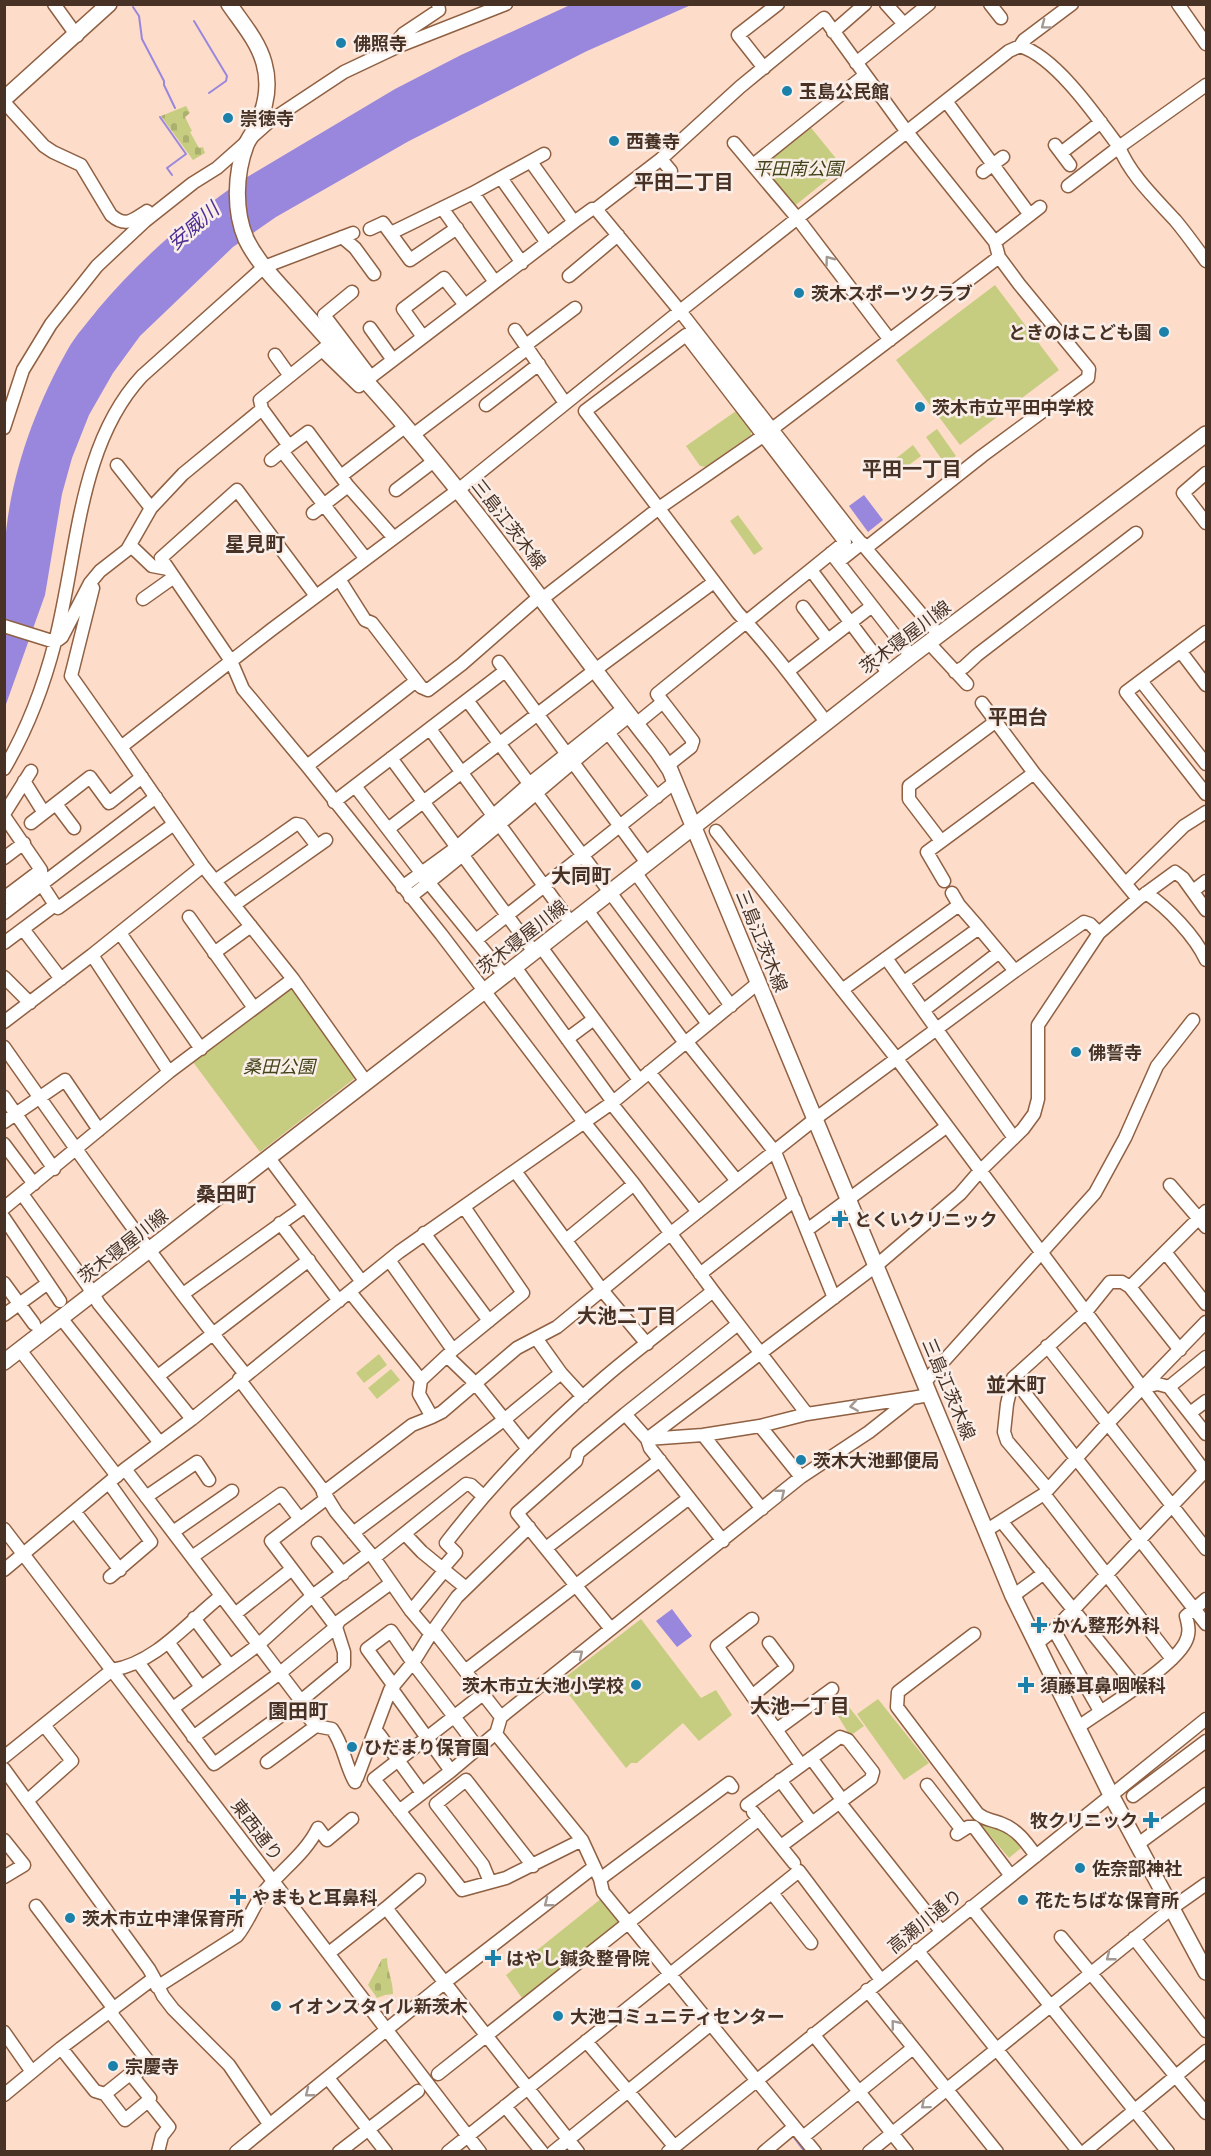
<svg xmlns="http://www.w3.org/2000/svg" width="1211" height="2156" font-family="'Roboto Serif','Noto Sans JP',serif">
  <style>
    .cemetery { fill: url(#cemetery-stones) }
    .park { fill: #c7cd80 }
    .water { fill: #9987dd }
    .lines { fill: none; stroke-linecap: round; stroke-linejoin: round }
    .stream { stroke: #9987dd; stroke-width: 2 }
    .minor-casing { stroke: #8f6042; stroke-width: 15 }
    .major-casing { stroke: #8f6042; stroke-width: 18 }
    .minor { stroke: #fff; stroke-width: 12 }
    .major { stroke: #fff; stroke-width: 15 }
    .oneway { stroke: #a39892 }
    .poi-dot { fill: #1b80aa; stroke: #faeee8; stroke-width: 2 }
    .labels { text-anchor: middle; dominant-baseline: central; stroke-width: 5; stroke-linejoin: round; paint-order: stroke }
    .poi-label { font-size: 18px; font-weight: bold; fill: #473225; stroke: #faeee8; text-anchor: start }
    .park-label { font-size: 18px; font-style: italic; fill: #41441a; stroke: #faeee8 }
    .street-label { font-size: 18px; fill: #473225; stroke: #faeee8 }
    .neighbourhood-label { font-size: 20px; font-weight: bold; fill: #473225; stroke: #faeee8 }
    .water-label { font-size: 20px; font-style: italic; fill: #4f2f93; stroke: #faeee8 }
  </style>
  <defs>
    <pattern id="cemetery-stones" width="16" height="16" patternUnits="userSpaceOnUse" patternTransform="scale(1.5)"><rect width="16" height="16" fill="#c7cd80"/><path d="M2 7V4a2 2 0 0 1 4 0v3zM10 15v-3a2 2 0 0 1 4 0v3z" fill="#acb06e"/></pattern>
  </defs>
  <rect width="100%" height="100%" fill="#fddcc9"/>
  <path class="cemetery" d="M186 106 190 113 185 117 192 131 190 132 199 148 203 147 205 153 193 160 161 116Z
    M387 1958C387 1970 393 1981 393 1994L385 1995 377 1998 368 1985 382 1959Z"/>
  <path class="park" d="M808 124 843 167 792 208 760 169V164Z
    M995 285 1059 370 960 445 896 360Z
    M736 411 751 430V435L706 467 700 466 686 446Z
    M937 429 956 456 945 464 926 437Z
    M913 445 921 456 897 474 889 464Z
    M738 515 763 549 754 555 730 521Z
    M290 987H294L359 1075 260 1152 193 1062Z
    M379 1354 387 1365 364 1383 356 1373Z
    M391 1369 400 1380 377 1399 368 1388Z
    M641 1619 701 1698 716 1690 732 1715 699 1741 683 1723 637 1763H631L626 1768 559 1682Z
    M878 1699 929 1763 904 1780 857 1714Z
    M849 1707 864 1726 850 1736 838 1716Z
    M976 1819 997 1826 1026 1844 1009 1858Z
    M602 1898 621 1921 522 1998 506 1975Z"/>
  <path class="water" d="M570 5H691L587 51 409 141 276 217 233 247 140 336 113 373 89 415 72 458 62 494 45 595 5 707C5 671 5 634 5 598 5 580 3 561 5 543 10 476 35 407 68 349 76 335 88 322 98 309 140 259 190 216 244 179L395 89 461 55Z
    M864 495 883 520 868 532 849 506Z
    M672 1609 692 1636 677 1647 656 1621Z"/>
  <g class="lines">
    <path class="stream" d="M133 7 139 16 142 39 164 81V85L175 108
      M194 21 227 76 226 81 209 93
      M160 117 186 154 167 168 172 175
      M774 2111 787 2128
      M792 2135 805 2152"/>
    <defs>
      <path id="minor" d="M54 4 77 36
        M886 4 904 24
        M990 4 1001 18
        M1178 4 1206 44
        M833 32 865 4
        M399 46 398 40 403 34 439 10 438 4
        M1020 46 1024 40 1072 4
        M856 63 929 4
        M764 68 738 35 778 4
        M946 101 1030 215
        M4 102 44 146 53 152 81 165 111 215C126 228 133 220 147 211
        M734 143 798 219 890 340
        M1055 145 1070 165
        M1061 153 1101 122
        M661 159 671 171
        M531 162 574 222
        M753 165 865 75
        M983 172 1003 157
        M501 178 547 243
        M1068 186 1119 147C1131 176 1155 198 1175 220 1186 233 1196 247 1206 261
        M473 193 522 263
        M442 208 495 282
        M596 209 680 311 852 532 939 635
        M370 229 383 223 410 260 457 228
        M391 233 473 193 544 154
        M342 237 355 248 374 274
        M995 242 1040 207
        M569 276 618 235
        M352 292 324 315 371 377
        M370 328 393 360
        M515 330 565 403
        M423 337 403 309 444 278 465 305
        M526 345 575 308
        M322 350 359 386 574 222 592 209H596L661 159 740 87 824 18 907 132 995 242 999 257
        M275 355 290 376
        M486 405 539 364
        M262 409 289 446 282 451 366 559
        M4 428 23 370 51 324 97 266 145 221 193 183 217 168 270 121 344 72 399 46 506 4
        M772 429 999 257 1019 284 1089 369 1088 378 982 456 866 548
        M413 435 528 348
        M289 446 308 432 348 486 394 538
        M271 460 282 451
        M117 465 151 508
        M1206 473 1183 493 1206 523
        M341 476 406 426
        M396 490 434 461
        M313 513 348 486
        M130 545 152 566 168 569
        M831 553 911 656
        M838 562 862 543
        M811 570 889 674
        M339 579 365 620 372 623 421 687 428 690 462 664 540 596
        M93 588 71 676 121 747
        M316 596 237 490 161 558 231 661 243 689 307 766 441 934 584 1122 634 1184 713 1291 807 1414
        M143 599 174 577
        M542 599 659 508 763 436
        M803 607 828 640
        M4 626 55 642
        M1206 632 1126 692 1206 794
        M58 640 62 637 90 583 100 571 127 550 151 508 183 474 262 409 260 400 327 346
        M929 643 967 684
        M1181 652 1206 685
        M499 662 647 863
        M788 671 872 606
        M955 672 964 667 977 655 1136 533
        M1141 681 1206 764
        M467 700 708 1024
        M663 702 657 694 845 542 686 335 585 411 738 613C770 647 798 685 826 722
        M982 703 1034 773 1138 899
        M636 724 663 702 693 741 691 747 667 766
        M603 726 657 797
        M430 729 571 923
        M391 758 534 952
        M307 766 416 681
        M4 769C27 730 44 685 55 642 78 553 78 445 142 376L264 267 353 233
        M24 781 44 813
        M355 786 429 883 504 975
        M334 802 505 671
        M56 804 74 828
        M4 814 31 771
        M4 816 41 870 42 885 55 905
        M31 823 90 777 109 803 142 777
        M388 829 595 670 714 582
        M716 831 897 1059 1206 1473
        M941 841 909 799V786L995 722
        M4 858 24 843
        M635 872 731 1006
        M215 881 296 824 301 825 317 846
        M944 881 927 852 1034 773
        M1126 883 1184 826 1206 812
        M402 887 457 847 529 784 624 708
        M1193 891 1206 881
        M1146 893C1168 908 1195 936 1206 960
        M410 897C486 839 555 775 629 716
        M4 898 41 870
        M234 905 326 840
        M587 910 685 1043
        M4 913 156 797
        M189 917 254 1008
        M979 928 1015 971 1084 922 1090 924 1099 933
        M23 929 61 979
        M120 933 201 1049
        M476 940 675 782
        M4 943 55 905 58 908 174 824
        M541 947 639 1080
        M214 953 251 926
        M92 955 169 1072
        M886 958 1014 1138
        M515 967 613 1102
        M4 977 30 1003
        M904 982 979 928 959 905 952 893
        M842 990 959 905
        M924 1010 998 953
        M4 1022 92 955 203 866
        M567 1039 594 1019
        M686 1041 775 1152 834 1298
        M4 1047C82 1158 160 1269 245 1374
        M649 1072 737 1181
        M366 1082 293 979 203 866 121 747 271 630 458 490 680 311 1009 51 1020 46C1056 57 1097 117 1119 147L1206 85
        M4 1097 54 1169
        M611 1103 698 1212
        M4 1122 65 1080 99 1130
        M4 1144 34 1184
        M269 1158 362 1282
        M515 1171 602 1290 647 1344
        M1170 1185 1206 1227
        M22 1194 88 1286 99 1304 192 1419
        M4 1208 169 1072 293 979
        M4 1218 60 1301
        M280 1223 339 1301
        M807 1230 946 1127
        M424 1233 489 1321
        M566 1240 634 1184
        M1165 1252 1206 1304
        M389 1260 453 1350
        M700 1274 795 1200
        M4 1283 34 1324
        M1130 1287 1180 1350
        M350 1292 421 1380 419 1394 432 1417 442 1412 517 1348 557 1327 670 1234 815 1119 1015 971
        M183 1294 304 1207
        M4 1315 48 1283
        M61 1318 160 1443
        M536 1338 561 1373 583 1397
        M1047 1346 1206 1549
        M20 1350 117 1476
        M447 1356 475 1383 528 1449
        M158 1376 309 1260
        M1013 1378 1206 1624
        M239 1379 320 1486 336 1512 374 1558 411 1611 427 1630 437 1635 501 1717
        M421 1380 453 1350 523 1293 464 1207
        M924 1383 1095 1193 1125 1138 1157 1066 1193 1020
        M1144 1387 1158 1384 1169 1387 1206 1434
        M1169 1387 1206 1357
        M1190 1413 1206 1401
        M760 1426 801 1477
        M703 1435 762 1509
        M647 1439 877 1265 960 1194 979 1172 1023 1129 1034 1114 1038 1099V1025L1099 933 1138 899 1175 872 1183 878 1206 910
        M647 1439 703 1435 760 1426 807 1414 911 1398
        M125 1469 301 1701
        M109 1483 151 1542 110 1577
        M1047 1488 1007 1441 1004 1432 1007 1404 1013 1378 1085 1313 1110 1282H1122L1130 1287 1206 1211
        M323 1493 412 1425 432 1417
        M1044 1494 1172 1659
        M146 1497 197 1462 209 1480
        M75 1512 120 1570
        M1002 1522 1136 1687
        M4 1529 480 2152
        M987 1530 1044 1494 1109 1422 1206 1322
        M173 1532 232 1491
        M353 1533 505 1419 561 1373
        M405 1534 422 1552 466 1588
        M723 1541 650 1448 647 1439 625 1414 738 1324
        M318 1543 343 1574
        M546 1548 660 1460
        M192 1557 281 1494 300 1519
        M374 1558 466 1484 471 1485 483 1496
        M443 1568 456 1553 446 1543C492 1483 546 1427 605 1377 640 1347 677 1320 713 1291
        M4 1570 125 1469 192 1419 399 1252 613 1102 758 983
        M1013 1596 1044 1573
        M411 1611 445 1570
        M235 1614 292 1569
        M194 1618 230 1666
        M752 1619 717 1646 801 1765
        M611 1629 517 1513 576 1461 578 1453 625 1414
        M1054 1630 1100 1711
        M974 1634 898 1692 897 1707 978 1814C987 1821 990 1819 1000 1823 1017 1829 1026 1842 1036 1856
        M168 1642 201 1687
        M1036 1644 1054 1630 1205 1471
        M138 1662 214 1764 297 1704 344 1665V1652L336 1627 339 1621 391 1583
        M465 1671 689 1498
        M394 1686 367 1649 391 1631 413 1663 478 1748
        M391 1688 451 1771
        M483 1694 374 1779 462 1890 506 1878 582 1840
        M752 1696 787 1667 769 1643
        M297 1704 316 1726 332 1729C344 1745 345 1765 355 1782
        M173 1708 258 1645 311 1597 369 1553
        M1077 1728C1103 1709 1171 1669 1185 1643 1190 1634 1189 1627 1186 1616L1206 1599
        M776 1730 832 1689
        M379 1734 422 1793
        M193 1737 280 1673 336 1627 271 1541 327 1498
        M4 1757 112 1670C156 1663 188 1622 221 1596
        M811 1758 843 1801
        M267 1762 316 1726
        M4 1769 149 1969 154 1978
        M357 1778 390 1690 414 1661 432 1632 457 1597 529 1527
        M780 1780 812 1823
        M927 1785 962 1830
        M1133 1796 1206 1741
        M27 1801 72 1761 44 1725
        M840 1803 941 1931
        M747 1805 840 1737 848 1740 873 1772 871 1779 781 1846
        M399 1811 451 1771 496 1733
        M753 1812 794 1863
        M957 1834 968 1827H974L1011 1876
        M4 1840 24 1865 4 1877
        M1138 1844 1206 1794
        M600 1879 729 1783 732 1787
        M490 1882 483 1865 436 1804 466 1780 533 1866
        M772 1893 811 1943
        M36 1906 114 2009
        M971 1907 1168 2152
        M386 1908 578 2152
        M1061 1937 1206 2113
        M1134 1938 1206 2031
        M917 1950 1079 2152
        M329 1953 386 1908 419 1880
        M157 1987 237 1936C247 1924 252 1909 261 1896 278 1872 305 1855 318 1828L327 1840 352 1819
        M867 1990 997 2152
        M110 2012 149 2062 133 2077 150 2098 148 2101 169 2127 162 2136 158 2152
        M4 2032 32 2072
        M813 2034 907 2152
        M586 2041 674 2146
        M61 2048 95 2091 105 2094 125 2120 148 2101
        M438 2074 759 1819
        M328 2078 386 2152
        M105 2094 130 2074 133 2077
        M4 2095 61 2048 154 1978 163 1996 173 2009 229 2065 269 2124
        M505 2106 542 2152
        M803 2137 913 2048
        M236 2152 444 1983 594 1867
        M339 2152 418 2091
        M448 2152 799 1871 881 1980
        M553 2152 711 2024
        M668 2152 1206 1719
        M764 2152 794 2127
        M815 2152 603 1892 600 1879 582 1840 496 1734 501 1717 801 1477 869 1432 912 1398 929 1395
        M869 2152 1172 1908 1206 1884
        M1084 2152 1206 2051"/>
      <path id="major" d="M229 4C242 23 258 41 264 63 270 84 266 106 257 125 254 132 249 138 246 145 235 174 234 211 246 239 257 262 277 282 294 301 330 343 370 384 406 427 495 531 573 645 658 752L670 770 1013 1596 1111 1795 1206 1972
        M4 99 109 4
        M4 1362 483 992 911 656 1206 434"/>
    </defs>
    <use href="#minor" class="minor-casing"/>
    <use href="#major" class="major-casing"/>
    <use href="#minor" class="minor"/>
    <use href="#major" class="major"/>
  </g>
  <defs><path id="oneway-chevron" d="M-2-3.5L2.5 0L-2 3.5" fill="none" stroke-width="1.6" stroke-linecap="round" stroke-linejoin="round" transform="scale(1.5)"/></defs>
  <g class="oneway">
    <use href="#oneway-chevron" transform="translate(1045 25) rotate(143)"/>
    <use href="#oneway-chevron" transform="translate(829 260) rotate(-127)"/>
    <use href="#oneway-chevron" transform="translate(854 1406) rotate(171)"/>
    <use href="#oneway-chevron" transform="translate(781 1493) rotate(-39)"/>
    <use href="#oneway-chevron" transform="translate(579 1654) rotate(-39)"/>
    <use href="#oneway-chevron" transform="translate(548 1903) rotate(142)"/>
    <use href="#oneway-chevron" transform="translate(1110 1957) rotate(142)"/>
    <use href="#oneway-chevron" transform="translate(895 2024) rotate(-129)"/>
    <use href="#oneway-chevron" transform="translate(309 2093) rotate(142)"/>
    <use href="#oneway-chevron" transform="translate(925 2105) rotate(140)"/>
  </g>
  <g class="poi-dot">
    <circle cx="341" cy="43" r="6"/>
    <circle cx="787" cy="91" r="6"/>
    <circle cx="228" cy="118" r="6"/>
    <circle cx="614" cy="141" r="6"/>
    <circle cx="799" cy="293" r="6"/>
    <circle cx="1164" cy="332" r="6"/>
    <circle cx="920" cy="407" r="6"/>
    <circle cx="1076" cy="1052" r="6"/>
    <path d="M837 1210h6v6h6v6h-6v6h-6v-6h-6v-6h6z"/>
    <circle cx="801" cy="1460" r="6"/>
    <path d="M1036 1616h6v6h6v6h-6v6h-6v-6h-6v-6h6z"/>
    <circle cx="636" cy="1685" r="6"/>
    <path d="M1023 1676h6v6h6v6h-6v6h-6v-6h-6v-6h6z"/>
    <circle cx="352" cy="1747" r="6"/>
    <path d="M1148 1811h6v6h6v6h-6v6h-6v-6h-6v-6h6z"/>
    <circle cx="1080" cy="1868" r="6"/>
    <path d="M235 1888h6v6h6v6h-6v6h-6v-6h-6v-6h6z"/>
    <circle cx="1023" cy="1900" r="6"/>
    <circle cx="70" cy="1918" r="6"/>
    <path d="M490 1949h6v6h6v6h-6v6h-6v-6h-6v-6h6z"/>
    <circle cx="276" cy="2006" r="6"/>
    <circle cx="558" cy="2016" r="6"/>
    <circle cx="113" cy="2066" r="6"/>
  </g>
  <g class="labels">
    <g class="poi-label">
      <text x="353" y="43">佛照寺</text>
      <text x="799" y="91">玉島公民館</text>
      <text x="240" y="118">崇徳寺</text>
      <text x="626" y="141">西養寺</text>
      <text x="811" y="293">茨木スポーツクラブ</text>
      <text x="1152" y="332" text-anchor="end">ときのはこども園</text>
      <text x="932" y="407">茨木市立平田中学校</text>
      <text x="1088" y="1052">佛誓寺</text>
      <text x="854" y="1219">とくいクリニック</text>
      <text x="813" y="1460">茨木大池郵便局</text>
      <text x="1052" y="1625">かん整形外科</text>
      <text x="624" y="1685" text-anchor="end">茨木市立大池小学校</text>
      <text x="1040" y="1685">須藤耳鼻咽喉科</text>
      <text x="364" y="1747">ひだまり保育園</text>
      <text x="1138" y="1820" text-anchor="end">牧クリニック</text>
      <text x="1092" y="1868">佐奈部神社</text>
      <text x="252" y="1897">やまもと耳鼻科</text>
      <text x="1035" y="1900">花たちばな保育所</text>
      <text x="82" y="1918">茨木市立中津保育所</text>
      <text x="506" y="1958">はやし鍼灸整骨院</text>
      <text x="288" y="2006">イオンスタイル新茨木</text>
      <text x="570" y="2016">大池コミュニティセンター</text>
      <text x="125" y="2066">宗慶寺</text>
    </g>
    <g class="park-label">
      <text x="798" y="168">平田南公園</text>
      <text x="279" y="1066">桑田公園</text>
    </g>
    <g class="street-label">
      <text transform="translate(509 524) rotate(52)">三島江茨木線</text>
      <text transform="translate(905 637) rotate(-37)">茨木寝屋川線</text>
      <text transform="translate(522 937) rotate(-38)">茨木寝屋川線</text>
      <text transform="translate(762 941) rotate(68)">三島江茨木線</text>
      <text transform="translate(123 1246) rotate(-38)">茨木寝屋川線</text>
      <text transform="translate(949 1389) rotate(67)">三島江茨木線</text>
      <text transform="translate(257 1830) rotate(53)">東西通り</text>
      <text transform="translate(925 1921) rotate(-39)">高瀬川通り</text>
    </g>
    <g class="neighbourhood-label">
      <text x="684" y="182">平田二丁目</text>
      <text x="912" y="469">平田一丁目</text>
      <text x="255" y="544">星見町</text>
      <text x="1018" y="717">平田台</text>
      <text x="581" y="876">大同町</text>
      <text x="226" y="1194">桑田町</text>
      <text x="627" y="1316">大池二丁目</text>
      <text x="1016" y="1385">並木町</text>
      <text x="800" y="1706">大池一丁目</text>
      <text x="298" y="1711">園田町</text>
    </g>
    <g class="water-label">
      <text transform="translate(193 226) rotate(-41)">安威川</text>
    </g>
  </g>
  <rect width="1211" height="2156" fill="none" stroke="#473225" stroke-width="12"/>
</svg>
